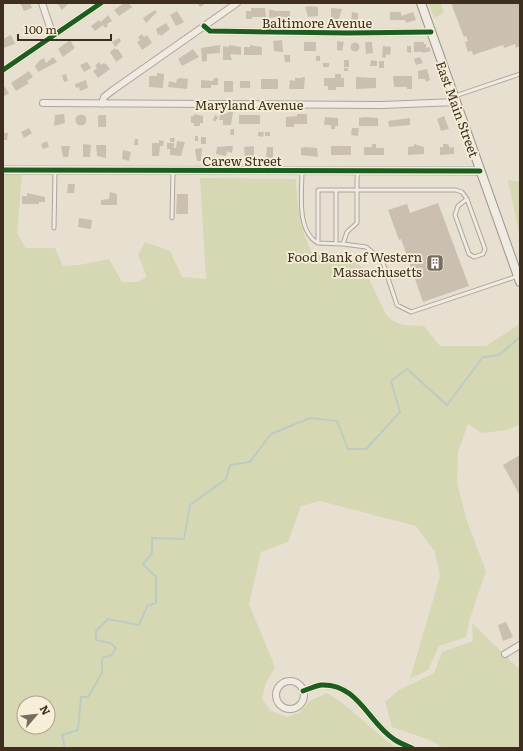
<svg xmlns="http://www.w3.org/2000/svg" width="523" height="751" font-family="Literata,serif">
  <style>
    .green { fill: #d6d7b3; fill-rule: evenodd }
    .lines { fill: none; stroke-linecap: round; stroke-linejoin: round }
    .stream { stroke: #bcccc2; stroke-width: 2 }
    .building { fill: #cbbfb2 }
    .service-casing { stroke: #ada599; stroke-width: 5 }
    .minor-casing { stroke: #ada599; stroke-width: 8 }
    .tertiary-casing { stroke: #ada599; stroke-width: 9 }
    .secondary-casing { stroke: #9c958a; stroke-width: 10 }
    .service { stroke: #efebe3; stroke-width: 3 }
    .minor { stroke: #efebe3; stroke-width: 6 }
    .tertiary { stroke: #efebe3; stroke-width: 7 }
    .secondary { stroke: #efebe3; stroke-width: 8 }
    .cycleway-casing { stroke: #f7eed8; stroke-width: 8 }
    .cycleway { stroke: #1b5e20; stroke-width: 5 }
    .labels { text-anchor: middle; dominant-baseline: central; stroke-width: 3.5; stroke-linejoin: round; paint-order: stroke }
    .street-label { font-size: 13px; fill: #3d2e20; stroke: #f7eed8 }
    .poi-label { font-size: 13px; fill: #3d2e20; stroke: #f7eed8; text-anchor: end }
  </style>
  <rect width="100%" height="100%" fill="#e7e0d1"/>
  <path class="green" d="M429 3H441L444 13 434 18Z
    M3 175H22L17 233 26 248H55L63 266 79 265 109 259 122 282H137L147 277 138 255 145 242 170 251 182 277 206 279 200 178 296 179C297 206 300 228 312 253L343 255 364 268 386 315C398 327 408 325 424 326L440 346H486L520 324V424L508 430 482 433 468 424 458 452 457 483 467 521 486 571 470 618 466 637 439 646 428 670 410 679 440 576 435 552 416 526 320 501 301 506 288 542 261 552 249 604 275 667 265 685 262 699 271 711 287 717 299 713 311 700 327 693C353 708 372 731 396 748H3V670L5 668 3 665ZM24 703H48V727H24Z
    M508 180 520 182V237Z
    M472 623 520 670V748H444L427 739 392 727 385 702 399 690 434 673 442 652 473 641Z"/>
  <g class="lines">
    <path class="stream" d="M65 748 62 735 78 730 81 697H88L102 673V658L112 655 116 648 110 643 96 640V631L108 619 139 625 147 606 156 603V577L143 564 152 553V538L184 539 190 505 226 479 230 465 250 462 271 434 310 418 337 421 348 449H366L400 412 391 381 407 369 447 405 483 357 499 355 520 337"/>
  </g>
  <path class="building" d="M20 3H30L32 8 24 11Z
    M57 3H69L62 10Z
    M124 3H129L132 7 119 16 114 10Z
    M197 3H203L204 5 200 7Z
    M451 3H520V46L516 48 515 44 504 48 503 45 473 55 472 51 468 52 465 42 468 41 466 36 464 37Z
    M311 6 318 7V16L308 17 305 7Z
    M251 8H265L266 17H252V19H246V11H251Z
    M331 8 342 9 338 22 331 20Z
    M155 10 157 12 146 23 143 18Z
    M269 10H274V11H290V19H276V17L269 18Z
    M177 11 184 22 176 26 170 15Z
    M352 12 358 13V22L351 21Z
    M390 12H401V16L413 12 416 20 406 23 405 20H390Z
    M108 15 112 21 107 24 108 26 105 28 103 25 95 31 91 26 99 20 101 22Z
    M166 23 170 29 161 36 160 34 158 35 156 29Z
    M142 34 144 37 147 35 152 43 142 50 137 42 140 40 138 37Z
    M11 35 15 44 3 48V39Z
    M119 38 121 41 115 47 112 42Z
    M70 40 75 48 63 57 58 49Z
    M282 40 283 52 274 51 273 41Z
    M337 41 344 42 342 51 337 50Z
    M304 42H316V51H304Z
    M365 42H372L373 53 366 54Z
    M414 42H424V44H426V48L429 47 431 51 423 53V52H414Z
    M350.5 47a4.5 4.5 0 1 1 9 0a4.5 4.5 0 1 1-9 0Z
    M220 45V53L207 54V61L202 62 201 48Z
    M229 45 241 47V55L230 54 232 60H223V46L229 47Z
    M250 45 262 47V55H244V47H250Z
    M383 46 391 47 390 55 386 54V58L382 57Z
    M407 46H411V53L407 52Z
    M115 48 116 50 118 49 123 57 116 62 110 52Z
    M193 49 199 57 182 66 178 59Z
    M284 55H290V62H285Z
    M316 56H320V61H316Z
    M53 57 57 62 38 72 35 66 40 60 44 58 46 63Z
    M420 57 423 63 416 65 414 59Z
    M344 60H349V67H344Z
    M371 60 377 61V66H370Z
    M379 61H384V68H379Z
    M87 62 91 68 84 72 80 65Z
    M99 62 101 65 104 63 107 65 110 69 98 78 93 71 97 68 95 66Z
    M323 63H329V67H323Z
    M344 68H348V71H344Z
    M427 69 430 80 426 82 425 79H418V71Z
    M29 71 33 77 27 81 29 83 16 91 11 83Z
    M157 73 164 74 163 88 149 87V76H157Z
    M66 74 68 81 64 82 62 75Z
    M335 74H341V78H344V87H336V90H328V86H324V78H335Z
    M393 76H412V89H407V87H394Z
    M302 77H305L304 89H289L290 80 295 81V78H302Z
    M356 77 376 78V88L356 89Z
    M180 78 188 79 187 89 168 87 169 81 176 83 177 79Z
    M214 78H218V85H211V88H201V80L213 81Z
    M261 79H278V89H261Z
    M86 80 88 88 80 91 79 87 76 88 75 84Z
    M224 81H233V92H224Z
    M240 81H250V88H240Z
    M3 84 9 93 3 97Z
    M228 111 233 112 231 125H223V120H219L220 115 228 113Z
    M64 114 65 123 54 126 55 115Z
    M194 114 203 116V123H200V126H194V123H191V116H194Z
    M297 114H307V124H294V127H286V117L297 116Z
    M75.5 120a5.5 5.5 0 1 1 11 0a5.5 5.5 0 1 1-11 0Z
    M100 115H106V127H98V116Z
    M215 115 218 117 215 122 213 120Z
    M239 115H260V124H239Z
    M444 116 449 129 441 131 437 119Z
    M325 117 338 118V126H335V129H331V125H324Z
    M365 117 378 118V126H359V118Z
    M410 118V125L389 127 388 121Z
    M29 128 32 133 24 138 21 132Z
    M352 128H359L358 136 351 135Z
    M231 129H234V135H230Z
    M258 132H264L263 137 258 136Z
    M265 132H270V136H265Z
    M3 133H8L7 140H3Z
    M195 136H198V141H195Z
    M201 137H206V144H201Z
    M170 138H175L174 142H170Z
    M135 139H138V145H134Z
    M159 140 164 141 163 146H160L159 156H152V143H159Z
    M47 141 49 147 43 149 41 144Z
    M177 141 185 142 181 156 170 155V149H167V143H174V148H176Z
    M83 144 91 145 90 157H83Z
    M372 144H376V148H384V155H364V147H372Z
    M414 144 424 147V154L408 155V147L414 146Z
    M443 144H448L450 148 454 147V154L440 155V147H443Z
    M96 145H106V158L97 156Z
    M61 146H70L68 157H63Z
    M229 146H233L232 153 227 151 226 156 216 154 217 147Z
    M254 146V157L245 158 244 147Z
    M331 146H351V155H331Z
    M267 147H273V160L266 158Z
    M305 147 317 148 318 157 301 155V148Z
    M202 148 201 161H197L195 149Z
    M123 150 131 152 129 161 122 159Z
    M68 184H75L74 193H67Z
    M110 192 117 194V205H101V200L109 199Z
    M27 193 45 197V202H39V204H22V196H27Z
    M177 194H188V214H176Z
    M438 203 469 286 423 302 401 239 399 240 388 210 407 204 410 213Z
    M79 218 92 220 91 229 78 227Z
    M520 455V496L503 465Z
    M506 622 513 637 503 641 498 625Z"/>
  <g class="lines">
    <defs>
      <path id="service" d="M455 96 520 74
        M302 171C302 192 296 231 318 243
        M358 171 357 178V223L347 232 343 244 318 243V190H456L462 192 467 199 485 249 483 254 474 257 469 254 455 215 458 206 467 199
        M172 218 173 171
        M54 228 55 171
        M336 243V190
        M343 244 366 247 382 260 397 305 411 312 518 276"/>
      <path id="minor" d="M42 3 53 36
        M204 26 210 31 349 33 431 32
        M3 70 101 3
        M43 103 382 105 456 102
        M102 104 104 97 113 90 237 3
        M505 654 520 645
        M276 695a14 14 0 1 1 28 0a14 14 0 1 1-28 0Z
        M303 691C309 689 315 686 321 685 358 683 369 724 395 740 400 743 407 746 412 748"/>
      <path id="tertiary" d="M3 170 480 171"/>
      <path id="secondary" d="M421 3 520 282"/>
    </defs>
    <use href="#service" class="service-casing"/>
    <use href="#minor" class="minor-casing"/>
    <use href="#tertiary" class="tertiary-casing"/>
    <use href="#secondary" class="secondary-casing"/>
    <use href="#service" class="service"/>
    <use href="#minor" class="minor"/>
    <use href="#tertiary" class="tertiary"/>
    <use href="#secondary" class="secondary"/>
    <defs>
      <path id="cycleway" d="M204 26 210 31 349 33 431 32
        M3 70 101 3
        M3 170 480 171
        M303 691C309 689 315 686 321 685 358 683 369 724 395 740 400 743 407 746 412 748"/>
    </defs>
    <use href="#cycleway" class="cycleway-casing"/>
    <use href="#cycleway" class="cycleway"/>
  </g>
  <defs>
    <symbol id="building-square" viewBox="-11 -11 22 22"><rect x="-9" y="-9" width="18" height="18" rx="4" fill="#786c5e" stroke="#f7eed8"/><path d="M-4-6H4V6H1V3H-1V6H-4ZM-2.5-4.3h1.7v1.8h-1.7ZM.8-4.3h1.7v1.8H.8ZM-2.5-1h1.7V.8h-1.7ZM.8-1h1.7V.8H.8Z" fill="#fff"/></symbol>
  </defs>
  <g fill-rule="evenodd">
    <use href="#building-square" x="425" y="253" width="20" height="20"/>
  </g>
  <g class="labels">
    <g class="street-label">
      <text x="317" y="22">Baltimore Avenue</text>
      <text x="249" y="104">Maryland Avenue</text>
      <text transform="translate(458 109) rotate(70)">East Main Street</text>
      <text x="242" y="160">Carew Street</text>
    </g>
    <g class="poi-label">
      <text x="422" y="256">Food Bank of Western<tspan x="422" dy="15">Massachusetts</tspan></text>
    </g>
  </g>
  <rect width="523" height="751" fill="none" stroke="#3d2e20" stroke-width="8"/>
  <g transform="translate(36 715) rotate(62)"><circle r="19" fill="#f7eed8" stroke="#ada18e"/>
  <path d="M0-3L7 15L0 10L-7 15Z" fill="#786c5e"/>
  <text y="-6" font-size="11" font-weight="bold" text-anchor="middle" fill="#3d2e20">N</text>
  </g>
  <path d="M18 34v6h93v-6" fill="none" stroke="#3d2e20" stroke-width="2"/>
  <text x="24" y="34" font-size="12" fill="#3d2e20" stroke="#f7eed8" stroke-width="3" paint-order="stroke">100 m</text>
</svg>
